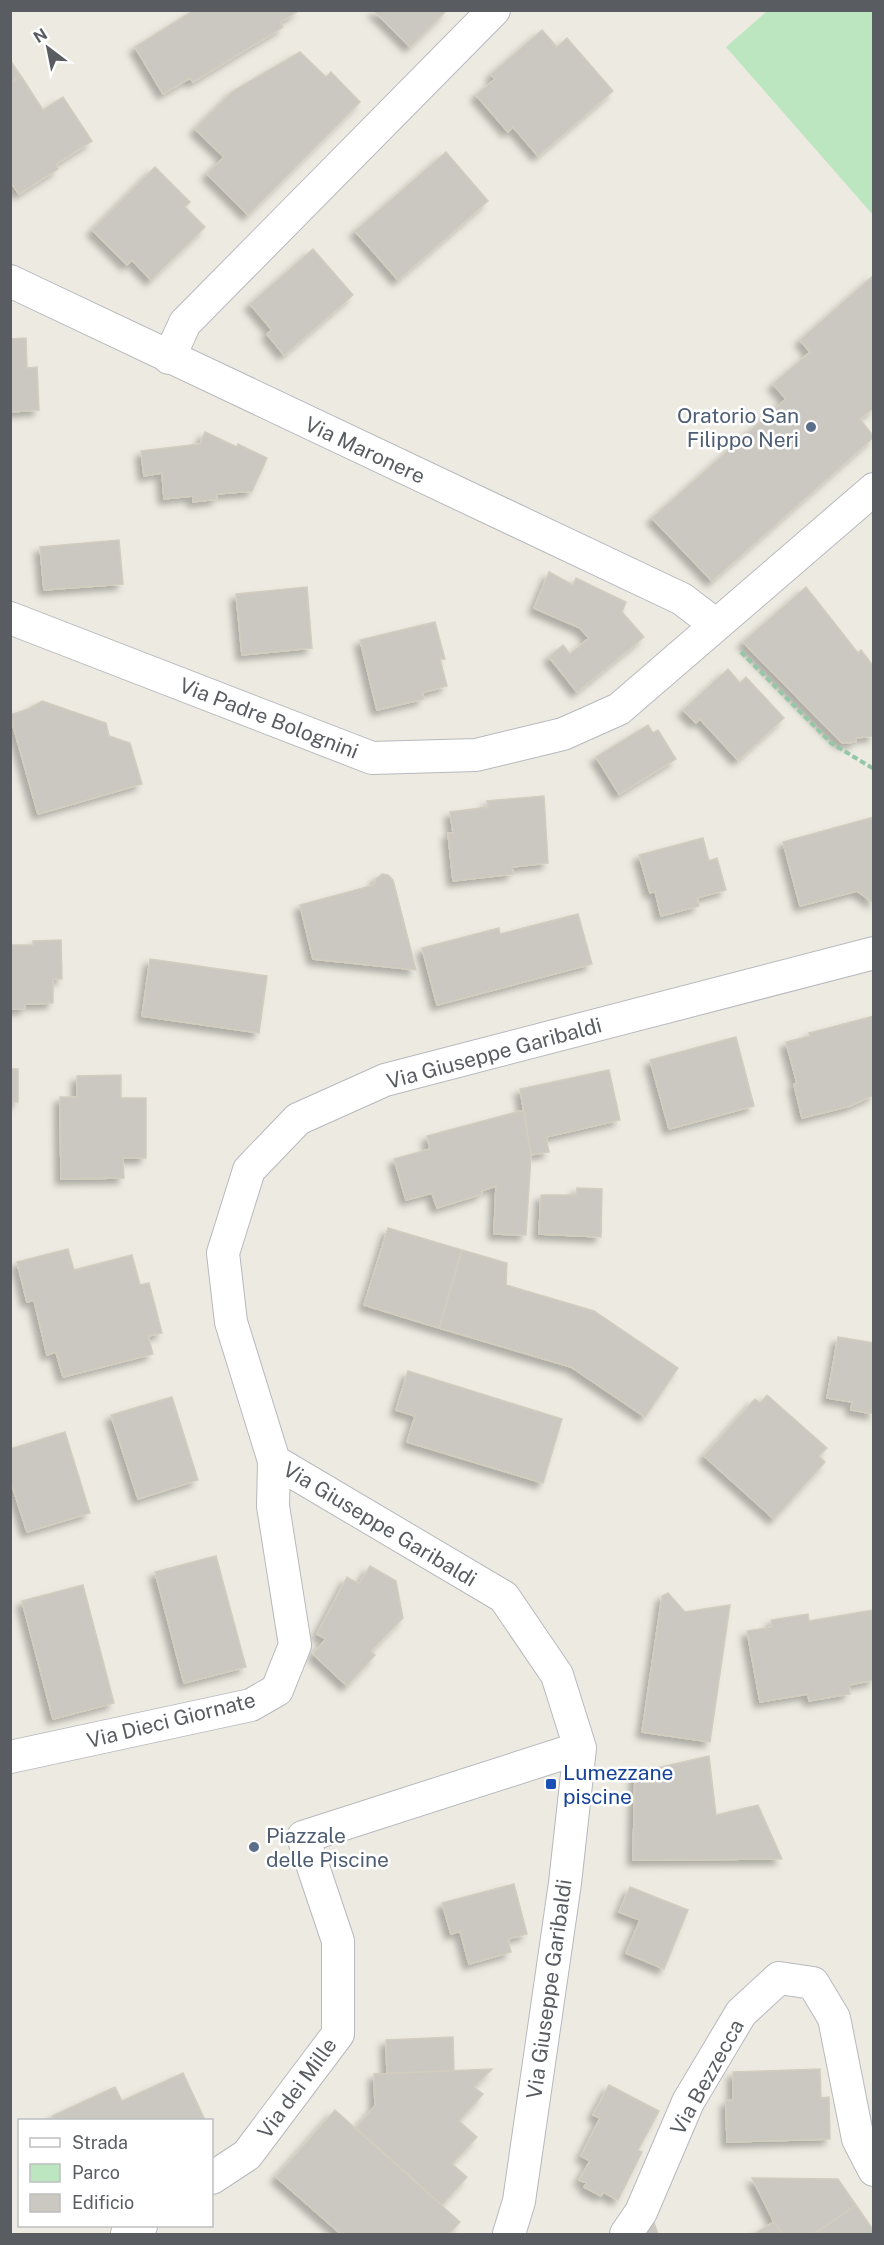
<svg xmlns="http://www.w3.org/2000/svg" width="884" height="2245" font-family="'Public Sans',sans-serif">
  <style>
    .green { fill: #bce6bf }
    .building { fill: #cac8c0; stroke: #d2cdbf; stroke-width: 1.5; filter: url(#shadow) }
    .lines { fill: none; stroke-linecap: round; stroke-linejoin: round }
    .street-casing { stroke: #b6b9be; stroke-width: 34 }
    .path { stroke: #95c7a7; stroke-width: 4; stroke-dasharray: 6 3; stroke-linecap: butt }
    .street { stroke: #fff; stroke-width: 32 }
    .service-dot { fill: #5c6f8a; stroke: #fff; stroke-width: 2 }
    .transit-dot { fill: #1a4fb4; stroke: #fff; stroke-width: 2 }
    .labels { text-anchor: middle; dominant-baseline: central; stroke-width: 5; stroke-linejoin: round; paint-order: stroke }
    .service-label { font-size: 21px; fill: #4e5e75; stroke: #fff; text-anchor: end }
    .street-label { font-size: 21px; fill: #595d62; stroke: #fff }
    .transit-label { font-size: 21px; fill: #164399; stroke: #fff; text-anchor: start }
  </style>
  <defs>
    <filter id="shadow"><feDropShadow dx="-5.5" dy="5.5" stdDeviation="3" flood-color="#0004"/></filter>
  </defs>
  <rect width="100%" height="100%" fill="#edebe1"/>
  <path class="green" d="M767 11H873V215L726 47Z"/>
  <path class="building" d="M194 10H300L280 22 283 27 193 82 190 78 163 94 135 47Z
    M373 10H447L410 47Z
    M542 30 557 47 567 38 613 91 538 156 513 127 508 132 476 95 495 79 491 74Z
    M300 52 326 77 331 72 360 102 248 215 207 174 224 157 195 129 233 91Z
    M10 60 21 76 10 83Z
    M21 76 43 110 63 97 92 141 56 164 58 169 19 194 10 181V83Z
    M446 152 488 201 398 280 355 231Z
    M155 167 190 202 185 207 205 227 151 280 132 260 127 265 92 230Z
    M313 249 353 295 284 355 267 334 272 330 250 304Z
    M874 275V408L860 419 874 437 712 581 652 518 786 399 773 384 810 352 800 340Z
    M26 338 27 368 37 367 39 410 10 412V339Z
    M205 432 237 447 238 444 267 458 252 491 217 494V499L193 502V496L164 499 162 473 144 476 141 451 200 444Z
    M119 540 123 584 44 590 40 547Z
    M549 572 573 585 576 578 626 602 622 612 644 637 577 692 549 657 563 645 570 654 589 638 580 628 534 608Z
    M307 587 312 648 242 655 236 594Z
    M806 587 858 653 861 650 874 667V736L856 738V742L842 743 743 642Z
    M435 622 445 659H440L447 686 422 693 424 699 377 710 360 640Z
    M728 669 740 683 746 677 784 718 738 760 700 719 696 723 683 710Z
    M42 701 106 723 109 736 130 743 142 784 38 814 10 715 28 709Z
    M648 725 653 733 658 730 676 759 619 794 596 757Z
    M544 796 548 863 512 867 513 874 453 881 448 833H453L450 812 488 807 487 801Z
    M874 817V903L857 891 800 906 783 842Z
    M703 838 709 861 717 858 726 890 697 898 699 906 661 916 655 891 650 893 639 855Z
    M382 874 388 875 393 880 416 970 313 959 300 905 374 885 376 879Z
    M578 914 592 964 437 1005 422 948 499 928 500 934Z
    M61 940 62 979H53V1003L25 1004V1009H10V945H33V941Z
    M150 959 267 976 259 1033 142 1016Z
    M874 1016V1095L850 1106 802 1118 794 1084 797 1083 786 1042 810 1036 809 1033Z
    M736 1037 754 1106 669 1129 650 1060Z
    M10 1069H18V1102H10Z
    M609 1070 620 1120 546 1137 549 1152 531 1155 520 1089Z
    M121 1075V1098H146V1158H123L124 1178 61 1179 60 1097H77V1076Z
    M524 1110 531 1155 526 1235 494 1234 496 1186 481 1191 482 1194 437 1208 432 1193 406 1200 394 1159 430 1149 427 1136Z
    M577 1188 602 1189 601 1237 539 1234 541 1195H576Z
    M388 1228 462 1250 439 1328 364 1305Z
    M68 1249 74 1270 132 1255 140 1285 149 1283 162 1333 148 1336 153 1354 63 1377 56 1352 47 1355 34 1300 27 1302 17 1262Z
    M462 1250 507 1263 506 1285 594 1311 678 1368 645 1417 571 1367 439 1328Z
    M838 1337 874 1343V1414L851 1410 852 1402 827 1398Z
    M408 1371 562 1419 543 1483 407 1442 415 1416 396 1410Z
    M767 1395 827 1448 819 1456 825 1462 774 1519 704 1456 755 1399 760 1403Z
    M172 1397 198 1480 138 1499 111 1415Z
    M65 1432 90 1513 27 1532 10 1479V1449Z
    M216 1556 246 1667 184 1683 155 1572Z
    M370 1566 396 1581 403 1618 371 1651 375 1655 347 1686 313 1654 326 1639 317 1634 347 1577 359 1584Z
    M83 1585 114 1703 53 1719 22 1601Z
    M668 1593 685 1612 730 1605 710 1742 642 1732 662 1596Z
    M874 1610V1680L849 1685 850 1694 809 1701 808 1694 760 1702 747 1631 772 1627 771 1620 808 1614 809 1621Z
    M709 1756 716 1815 758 1805 782 1859 633 1860 635 1773Z
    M514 1884 527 1934 508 1939 511 1952 469 1964 460 1931 451 1934 442 1903Z
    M630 1887 688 1910 664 1969 626 1953 640 1920 619 1912Z
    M453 2037 454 2071 387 2073 386 2040Z
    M492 2069 474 2087 483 2094 459 2121 477 2137 452 2164 467 2177 442 2205 356 2128 375 2106 374 2074Z
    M820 2069 821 2098 829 2097 830 2139 727 2142 726 2101 733 2100V2072Z
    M183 2073 205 2120H54L52 2116 115 2087 122 2101Z
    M609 2085 659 2111 638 2150 642 2152 618 2200 603 2192 601 2196 584 2187 587 2183 579 2180 590 2161 581 2156 600 2118 593 2115Z
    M335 2110 460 2222 449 2234H341L276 2177Z
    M752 2178 838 2179 856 2205 814 2234H783L774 2222Z
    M856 2205 874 2231V2234H814Z
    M653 2220 658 2234H644Z
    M774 2222 783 2234H754Z"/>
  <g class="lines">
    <defs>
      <path id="street" d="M10 281 682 599 716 625
        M169 358 185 323 494 10
        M10 618 372 758 476 755 563 734 619 709 874 489
        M10 1757 251 1705 277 1690 295 1645 273 1506 274 1461
        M212 2178 247 2155 338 2034V1941L303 1837 580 1748
        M127 2234 141 2226
        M509 2234 519 2201 565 1883 580 1748 557 1675 504 1597 274 1461 231 1322 223 1253 249 1170 298 1119 385 1080 874 953
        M626 2234 641 2212 688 2102 741 2013 779 1978 813 1983 834 2018 858 2139 874 2170"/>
    </defs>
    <use href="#street" class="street-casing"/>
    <path class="path" d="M741 652 831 743 874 769"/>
    <use href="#street" class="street"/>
  </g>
  <g class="service-dot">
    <circle cx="811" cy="427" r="6"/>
    <circle cx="254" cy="1847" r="6"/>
  </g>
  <rect class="transit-dot" x="545" y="1778" width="12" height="12" rx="3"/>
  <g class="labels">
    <g class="service-label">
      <text x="799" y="415">Oratorio San<tspan x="799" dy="24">Filippo Neri</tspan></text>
      <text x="266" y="1835" text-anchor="start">Piazzale<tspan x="266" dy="24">delle Piscine</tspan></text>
    </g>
    <g class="street-label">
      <text transform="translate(365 450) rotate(25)">Via Maronere</text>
      <text transform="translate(269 718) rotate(21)">Via Padre Bolognini</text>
      <text transform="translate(494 1053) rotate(-15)">Via Giuseppe Garibaldi</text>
      <text transform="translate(380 1524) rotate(31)">Via Giuseppe Garibaldi</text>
      <text transform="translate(171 1720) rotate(-14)">Via Dieci Giornate</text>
      <text transform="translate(549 1989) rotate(-82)">Via Giuseppe Garibaldi</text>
      <text transform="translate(707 2077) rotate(-61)">Via Bezzecca</text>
      <text transform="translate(297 2088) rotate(-54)">Via dei Mille</text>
    </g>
    <g class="transit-label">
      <text x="563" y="1772">Lumezzane<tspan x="563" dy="24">piscine</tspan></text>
    </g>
  </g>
  <rect width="884" height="2245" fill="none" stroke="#595d62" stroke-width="24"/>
  <rect x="18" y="2119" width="195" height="108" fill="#ffffff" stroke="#bdbec0" stroke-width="1.5"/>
  <rect x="30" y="2138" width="30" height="9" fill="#ffffff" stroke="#bdbec0" stroke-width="1.5"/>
  <text x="72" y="2149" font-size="18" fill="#595d62">Strada</text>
  <rect x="30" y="2164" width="30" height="18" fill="#bce6bf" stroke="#bdbec0" stroke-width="1.5"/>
  <text x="72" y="2179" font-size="18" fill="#595d62">Parco</text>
  <rect x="30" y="2194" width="30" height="18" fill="#cac8c0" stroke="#bdbec0" stroke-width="1.5"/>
  <text x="72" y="2209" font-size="18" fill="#595d62">Edificio</text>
  <g transform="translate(48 48) rotate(328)" stroke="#ffffff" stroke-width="4.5" paint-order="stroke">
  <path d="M0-4.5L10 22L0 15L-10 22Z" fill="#595d62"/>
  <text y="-9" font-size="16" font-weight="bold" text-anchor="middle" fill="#595d62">N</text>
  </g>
</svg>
